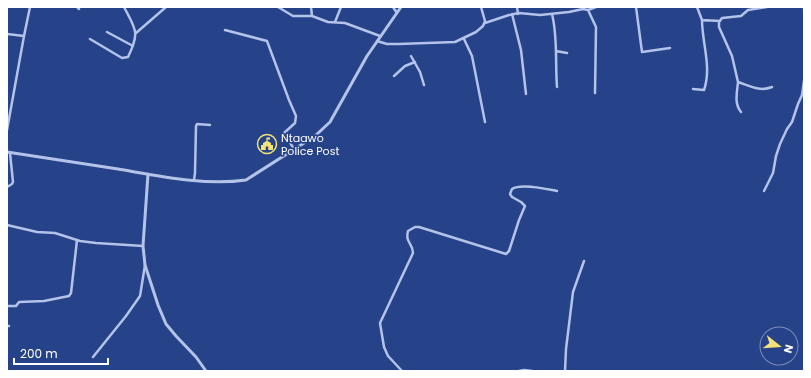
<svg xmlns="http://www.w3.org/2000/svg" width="811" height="378" font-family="Poppins,sans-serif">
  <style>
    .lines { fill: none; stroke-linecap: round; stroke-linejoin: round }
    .minor { stroke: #b3c3e9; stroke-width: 2.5 }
    .tertiary { stroke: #b3c3e9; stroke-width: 3 }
    .labels { text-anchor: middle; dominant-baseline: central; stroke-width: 3.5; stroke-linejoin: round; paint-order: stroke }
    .poi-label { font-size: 11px; fill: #fff; stroke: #264288; text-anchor: start }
  </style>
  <rect width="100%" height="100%" fill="#264288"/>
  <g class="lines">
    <path class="minor" d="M77 7 79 9
      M278 7 293 16H312L328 22 345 23 380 36
      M311 7 312 16
      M393 7 397 13
      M517 7 518 14
      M636 7 642 52 670 48
      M697 7 702 20C709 21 713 20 720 21
      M767 7 748 10 741 16 722 18 719 22V27L732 56 738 82C750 86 760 92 772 87
      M804 9V10
      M588 10 596 7
      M512 14 521 50 526 94
      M552 14C558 38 555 62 557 87
      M335 22 341 7
      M485 23 509 15 519 13 540 15 569 12 583 9 588 10 596 27 595 93
      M225 30 267 41 289 100 296 116 295 123 284 133 294 149
      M107 32 133 46
      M136 33 166 7
      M7 34 24 36
      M90 39 122 58 128 57C140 32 136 30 124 7
      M464 39 472 56 485 122
      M377 41 387 44H399L455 42 476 32 483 26 485 21 481 7
      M556 51 567 53
      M411 56 420 72 424 85
      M394 76 405 66 415 62
      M738 82C737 92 734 104 741 112
      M693 89 704 90C712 67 702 43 702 20
      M7 130 24 36 30 7
      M194 180 195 173 196 126 197 124 210 125
      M7 187 12 184 13 182 10 153
      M764 191 773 173 776 156 780 144 787 129 792 122 798 104 802 95 804 81
      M7 225 37 232 55 233 80 241 96 243 143 246
      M7 306H16L19 302 44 301 69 296 71 293 77 240
      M7 326H9
      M93 357 126 316 140 296 145 265
      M402 371 388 356 384 347 380 323 413 253C413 243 405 243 408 231L415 227H419L506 254 509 251 519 220 525 206 521 202 512 197 510 194 512 189C521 183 546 189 557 191
      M519 371 524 370 532 371
      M565 371 566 349 573 292 584 261"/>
    <path class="tertiary" d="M7 152C44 158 81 163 118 169 159 176 205 186 246 180L315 136 330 122 367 56 401 7
      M148 174 143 246 145 265 158 305 166 324 176 336 196 357 206 371"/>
  </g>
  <defs>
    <symbol id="civic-ring" viewBox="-11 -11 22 22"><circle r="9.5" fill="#264288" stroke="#f2e278" stroke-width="1.5"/><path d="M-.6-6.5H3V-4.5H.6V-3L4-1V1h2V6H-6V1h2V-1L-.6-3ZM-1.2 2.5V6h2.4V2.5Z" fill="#f2e278"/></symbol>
  </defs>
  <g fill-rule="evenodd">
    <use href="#civic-ring" x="256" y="133" width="22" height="22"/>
  </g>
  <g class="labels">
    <g class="poi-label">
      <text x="281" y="138">Ntaawo<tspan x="281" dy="13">Police Post</tspan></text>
    </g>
  </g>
  <rect width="811" height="378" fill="none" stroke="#ffffff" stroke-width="16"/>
  <g transform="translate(779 346) rotate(107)"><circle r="19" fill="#264288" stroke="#7d8eb8"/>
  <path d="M0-3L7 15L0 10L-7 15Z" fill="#f2e278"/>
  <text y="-6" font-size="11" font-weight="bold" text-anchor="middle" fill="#ffffff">N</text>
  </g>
  <path d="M14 358v6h94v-6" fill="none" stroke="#ffffff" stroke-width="2"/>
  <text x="20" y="358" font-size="12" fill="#ffffff" stroke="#264288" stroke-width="3" paint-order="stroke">200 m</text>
</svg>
